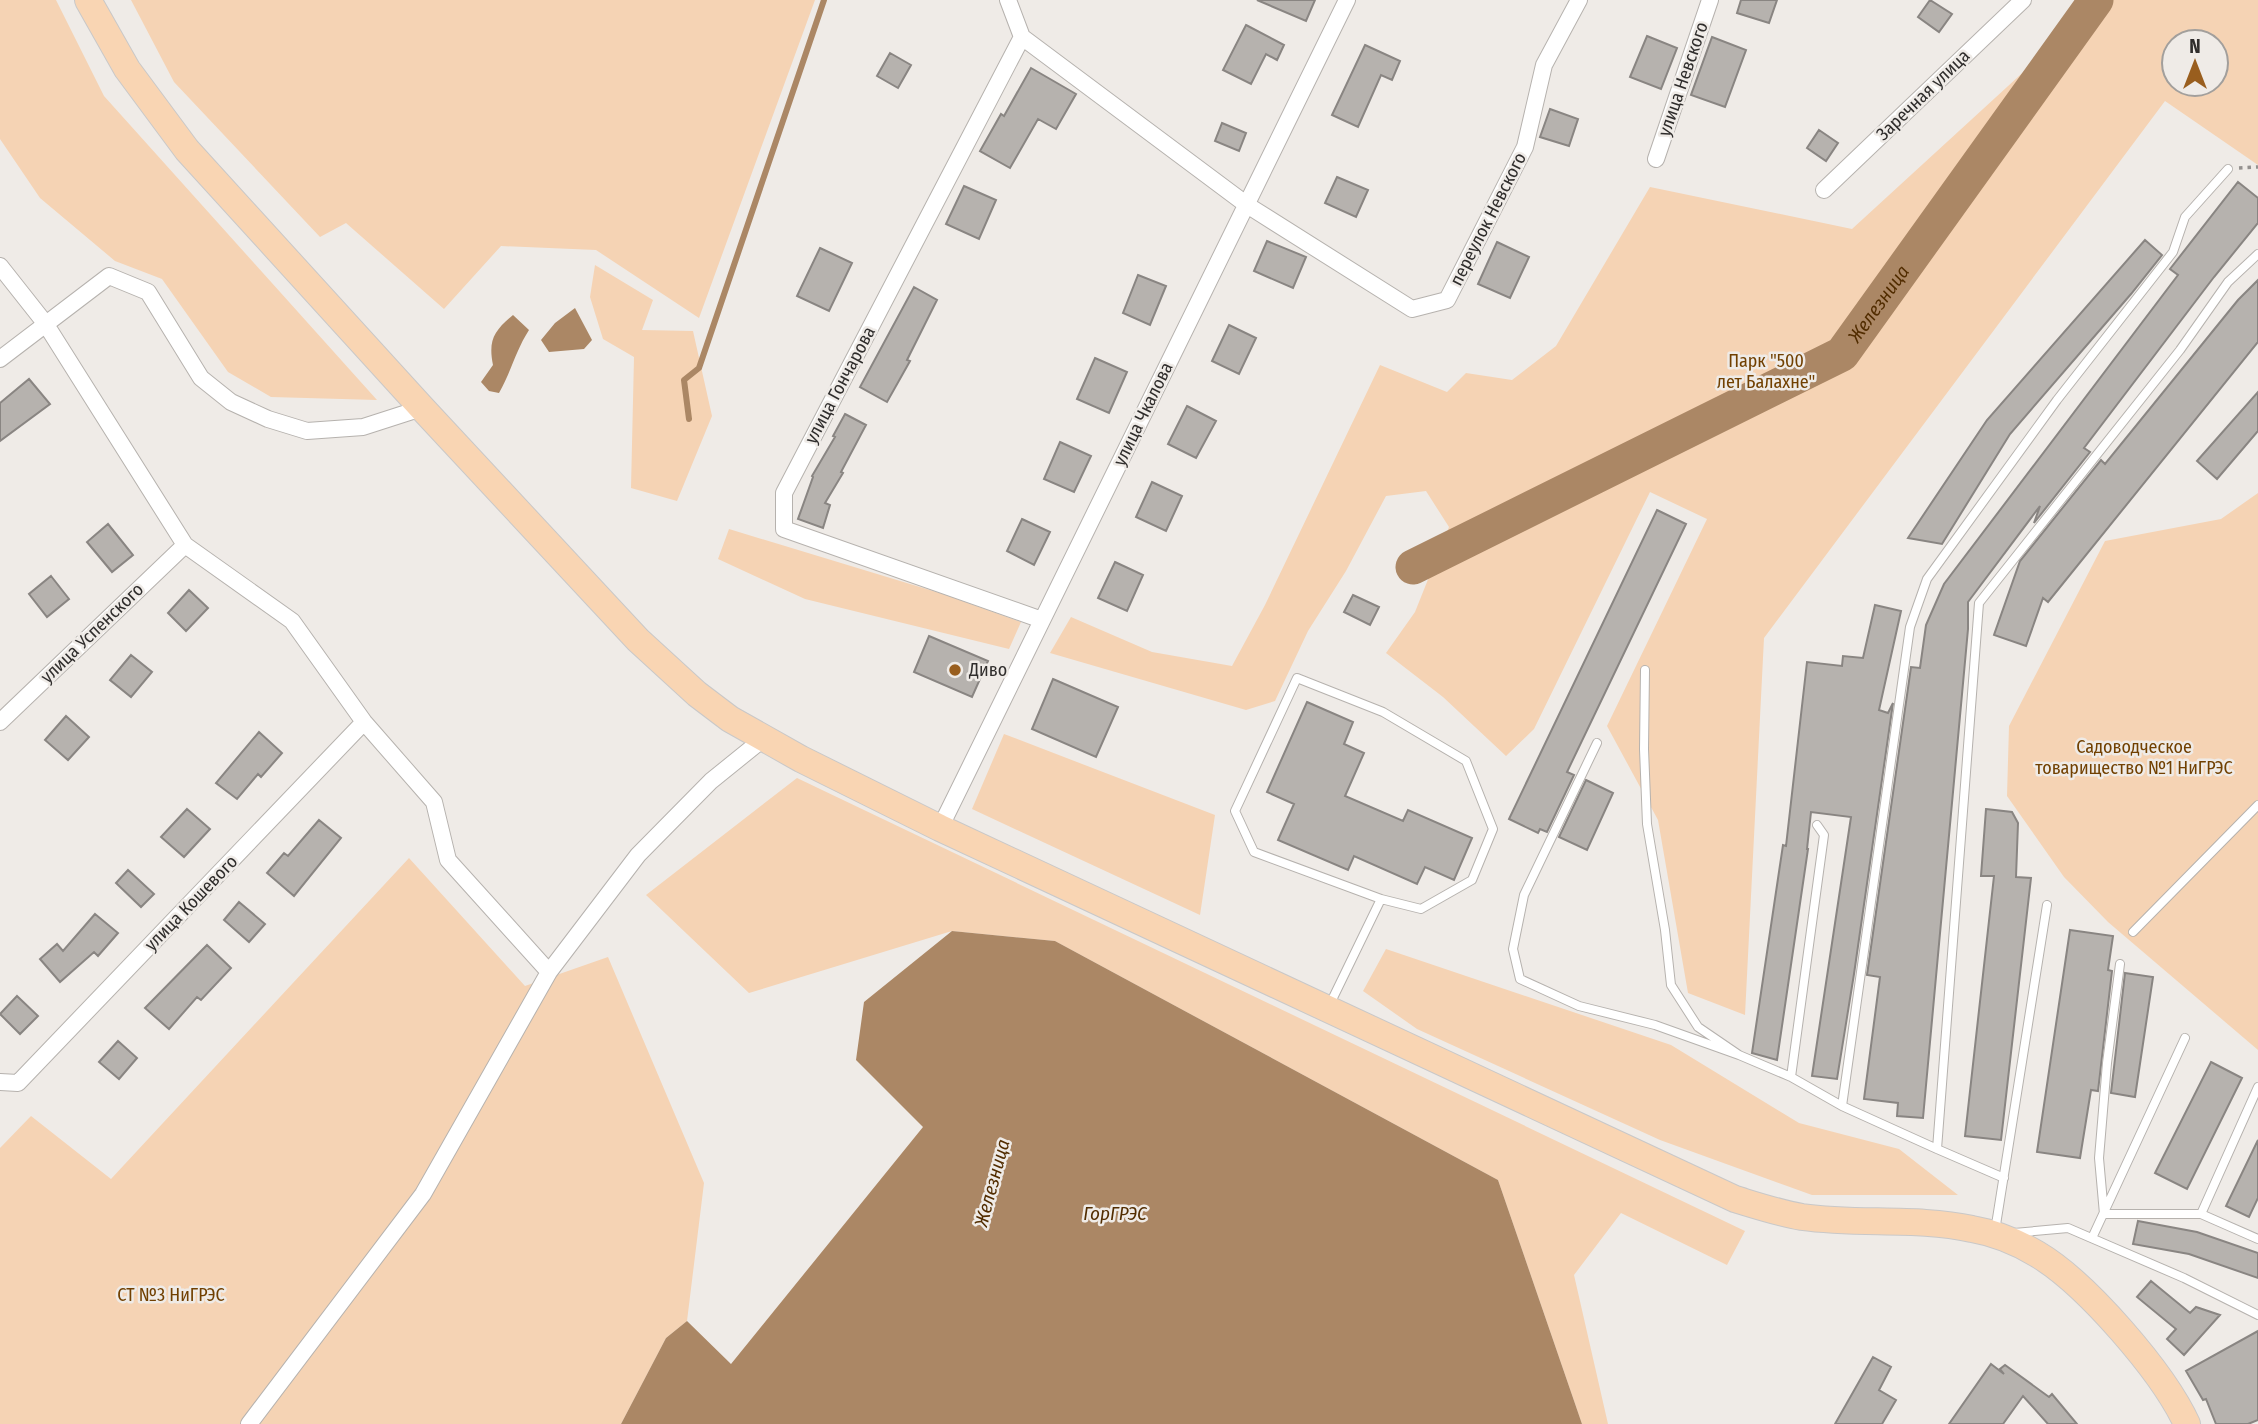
<svg xmlns="http://www.w3.org/2000/svg" width="2258" height="1424" font-family="'Fira Sans Condensed',sans-serif">
  <style>
    .green { fill: #f5d3b4; fill-rule: evenodd }
    .water { fill: #ab8765 }
    .lines { fill: none; stroke-linecap: round; stroke-linejoin: round }
    .stream { stroke: #ab8765; stroke-width: 6 }
    .river { stroke: #ab8765; stroke-width: 35 }
    .building { fill: #b6b2ae; stroke: #898582; stroke-width: 2 }
    .lane-casing { stroke: #b6b2ae; stroke-width: 10 }
    .street-casing { stroke: #b6b2ae; stroke-width: 18 }
    .primary-casing { stroke: #c9c8c8; stroke-width: 28 }
    .path { stroke: #94918f; stroke-width: 3.5; stroke-dasharray: 3.5 5; stroke-linecap: butt }
    .lane { stroke: #fff; stroke-width: 8 }
    .street { stroke: #fff; stroke-width: 16 }
    .primary { stroke: #f9d5b3; stroke-width: 26 }
    .poi-dot { fill: #995e1e; stroke: #efebe7; stroke-width: 2.5 }
    .labels { text-anchor: middle; dominant-baseline: central; stroke-width: 5; stroke-linejoin: round; paint-order: stroke }
    .street-label { font-size: 18px; fill: #2f2d2c; stroke: #efebe7 }
    .park-label { font-size: 18px; fill: #714001; stroke: #efebe7 }
    .poi-label { font-size: 18px; fill: #2f2d2c; stroke: #efebe7; text-anchor: start }
    .water-label { font-size: 19px; font-style: italic; fill: #522d01; stroke: #efebe7 }
  </style>
  <rect width="100%" height="100%" fill="#efebe7"/>
  <path class="green" d="M0 0H56L104 96 377 400 271 397 228 372 162 279 115 261 40 198 0 139Z
    M131 0H815L699 318 596 250 501 246 444 309 346 223 320 237 174 82Z
    M2102 0H2258V165L2165 101 1764 638 1745 1015 1688 993 1658 820 1607 726 1707 519 1650 492 1534 729 1506 756 1443 697 1386 653 1415 612 1449 527 1426 491 1386 496 1346 571 1308 631 1275 701 1246 710 1050 653 1071 617 1152 652 1232 666 1265 605 1380 365 1447 392 1466 373 1512 380 1556 346 1650 187 1852 229ZM2174 42H2216V84H2174Z
    M595 265 653 300 642 330 693 331 712 416 677 501 631 488 634 357 603 339 590 297Z
    M2258 493V1050L2108 922 2064 877 2007 796 2009 726 2105 541 2221 519Z
    M729 529 943 594 1021 622 1009 649 805 599 718 559Z
    M1004 734 1215 815 1200 915 972 809Z
    M797 778 1745 1231 1727 1265 1621 1213 1574 1275 1608 1424H1582L1498 1180 1055 941 952 931 749 993 646 895Z
    M409 858 525 986 608 957 704 1183 687 1321 666 1338 621 1424H0V1148L31 1116 111 1179Z
    M1386 949 1671 1045 1799 1123 1899 1149 1958 1195H1812L1660 1140 1417 1029 1363 991Z"/>
  <path class="water" d="M575 308 592 340 584 349 549 352 541 340 555 323Z
    M513 315 529 330C516 350 511 372 499 393L489 391 481 382 493 365C488 340 494 331 513 315Z
    M952 931 1055 941 1498 1180 1582 1424H621L666 1338 687 1321 731 1364 923 1127 856 1060 864 1002Z"/>
  <g class="lines">
    <path class="stream" d="M689 419 684 380 699 368 824 0"/>
    <path class="river" id="s1" d="M1413 567 1842 354 2096 0"/>
  </g>
  <path class="building" d="M1257 0H1315L1306 21Z
    M1741 0H1777L1769 23 1737 13Z
    M1930 0 1952 14 1939 32 1918 17Z
    M1246 25 1284 45 1277 60 1266 54 1251 84 1223 70Z
    M1647 36 1677 48 1661 89 1630 77Z
    M1712 37 1746 50 1725 107 1691 95Z
    M1365 45 1400 61 1392 80 1381 75 1358 127 1332 115Z
    M890 53 911 65 898 88 877 76Z
    M1031 68 1076 94 1056 129 1038 119 1010 168 980 151 1001 114 1004 116Z
    M1550 109 1578 119 1569 146 1540 137Z
    M1222 123 1246 133 1239 151 1215 141Z
    M1819 130 1838 143 1826 161 1807 148Z
    M1337 177 1368 190 1356 217 1325 203Z
    M2238 182 2258 198V223L2214 277 2084 448 2090 452 2034 523 2040 506 1968 602V629L1923 1118 1897 1116 1898 1103 1864 1099 1880 977 1867 975 1911 667 1920 668 1926 625 1944 584 2178 275 2170 269Z
    M964 186 996 200 979 239 946 224Z
    M2145 240 2162 255 2131 294 2010 434 1942 544 1908 538 1987 420Z
    M1267 241 1306 257 1293 288 1254 271Z
    M1497 242 1529 257 1510 298 1478 284Z
    M820 248 852 263 829 311 797 296Z
    M1138 275 1166 286 1150 325 1123 313Z
    M2258 280V342L2048 602 2043 598 2026 646 1994 635 2020 561 2101 460 2105 464 2238 300Z
    M914 287 937 300 907 360 910 361 887 402 860 387Z
    M1229 325 1256 338 1239 374 1212 361Z
    M1095 358 1127 372 1109 413 1077 399Z
    M29 379 50 404 0 441V403Z
    M2258 392V431L2217 479 2197 461Z
    M1187 406 1216 421 1196 458 1168 444Z
    M845 414 866 425 841 472 843 473 825 503 830 505 823 528 798 519 813 477 812 476 835 437 833 436Z
    M1060 442 1091 456 1074 492 1044 479Z
    M1152 482 1182 496 1166 531 1136 517Z
    M1657 510 1686 524 1567 772 1574 775 1547 832 1540 829 1538 833 1509 819Z
    M1022 519 1050 532 1034 565 1007 551Z
    M108 524 133 555 112 572 87 542Z
    M1115 562 1143 575 1127 611 1098 598Z
    M51 576 69 599 47 617 29 594Z
    M189 590 208 608 186 631 168 613Z
    M1353 595 1379 607 1370 625 1344 612Z
    M1875 605 1901 611 1879 710 1888 713 1893 703 1854 974 1837 1079 1812 1076 1851 817 1811 812 1807 849H1808L1777 1060 1752 1053 1783 845 1786 846 1807 662 1842 666 1843 656 1863 658Z
    M929 636 988 661 972 697 914 672Z
    M131 655 152 672 131 697 110 680Z
    M1053 679 1118 707 1096 757 1032 729Z
    M1307 702 1353 722 1344 744 1364 753 1345 796 1403 821 1408 810 1472 838 1454 880 1425 867 1417 884 1354 856 1348 870 1278 840 1294 804 1267 792Z
    M66 716 89 737 68 760 45 740Z
    M259 732 282 753 261 777 258 774 237 799 216 783Z
    M1586 780 1613 793 1587 850 1559 837Z
    M187 809 210 829 184 857 161 837Z
    M1986 809 2012 812 2018 823 2016 877 2031 878 2001 1140 1965 1136 1994 876H1981Z
    M319 820 341 838 294 896 267 873 284 853 288 856Z
    M128 870 154 894 141 907 116 883Z
    M239 902 265 924 249 942 224 920Z
    M95 914 118 933 98 956 94 952 60 982 40 959 57 944 63 951Z
    M2070 930 2113 936 2108 970 2112 971 2098 1091 2091 1090 2080 1158 2037 1152Z
    M207 945 231 968 201 1000 197 997 169 1029 145 1008Z
    M2125 973 2153 977 2135 1097 2111 1093Z
    M17 996 38 1016 20 1034 0 1014Z
    M118 1041 137 1058 119 1079 99 1062Z
    M2211 1062 2242 1078 2187 1189 2155 1173Z
    M2258 1140V1198L2249 1217 2226 1206Z
    M2138 1221 2197 1232 2258 1253V1278L2189 1254 2133 1244Z
    M2151 1281 2190 1313 2196 1307 2220 1315 2184 1355 2167 1339 2176 1329 2137 1297Z
    M2258 1331V1420L2248 1424H2216L2206 1399 2203 1400 2186 1371Z
    M1873 1357 1891 1367 1879 1390 1896 1400 1882 1424H1835Z
    M1991 1364 2004 1374 2000 1369 2005 1365 2049 1397 2052 1394 2077 1424H2048L2023 1396 2003 1424H1949Z"/>
  <g class="lines">
    <defs>
      <path id="lane" d="M1645 670 1644 749 1647 824 1665 930 1671 985 1698 1027 1739 1055 1791 1077
        M1597 743 1524 895 1513 949 1520 979 1579 1006 1655 1025 1739 1055
        M1817 825 1824 835 1791 1077 1842 1106
        M2133 932 2258 805
        M2120 964 2107 1063 2099 1158 2104 1214H2201L2258 1087
        M1330 1004 1381 899 1421 909 1472 880 1493 829 1466 761 1383 712 1297 678 1235 811 1254 852 1381 899
        M1937 1149 1842 1106 1910 627 1927 579 2057 400 2173 252 2185 217 2228 169
        M2004 1178 1937 1149 1979 603 2180 350 2228 282 2258 254
        M2201 1214 2258 1239
        M1995 1231 2047 905
        M2014 1233 2068 1228 2184 1278 2258 1315
        M2092 1238 2185 1038"/>
      <path id="street" d="M1008 0 1022 37 784 493V529L1042 620
        M1022 37 1247 205 1412 309 1447 300 1525 147 1544 65 1579 0
        M1656 159 1710 0
        M1824 190 2023 0
        M0 266 45 323 185 545 292 621 364 722 434 802 448 860 549 972 638 855 711 781 763 739
        M0 359 109 276 148 292 201 378 231 402 268 419 307 431 363 427 422 408
        M0 722 185 545
        M940 828 1347 0
        M0 1082 18 1083 364 722
        M249 1424 423 1194 549 972"/>
      <path id="primary" d="M88 0 127 69 187 150 422 408 638 640 697 694 730 719 801 759 940 828 1735 1199C1758 1206 1779 1213 1802 1217 1859 1225 1917 1217 1972 1229 1995 1233 2017 1242 2037 1254 2086 1283 2163 1372 2187 1424"/>
    </defs>
    <use href="#lane" class="lane-casing"/>
    <use href="#street" class="street-casing"/>
    <use href="#primary" class="primary-casing"/>
    <path class="path" d="M2239 168 2258 167"/>
    <use href="#lane" class="lane"/>
    <use href="#street" class="street"/>
    <use href="#primary" class="primary"/>
  </g>
  <circle class="poi-dot" cx="955" cy="670" r="7"/>
  <g class="labels">
    <g class="street-label">
      <text transform="translate(1683 79) rotate(-71)">улица Невского</text>
      <text transform="translate(1923 95) rotate(-44)">Заречная улица</text>
      <text transform="translate(1488 219) rotate(-63)">переулок Невского</text>
      <text transform="translate(840 385) rotate(-62)">улица Гончарова</text>
      <text transform="translate(1143 414) rotate(-64)">улица Чкалова</text>
      <text transform="translate(92 633) rotate(-44)">улица Успенского</text>
      <text transform="translate(191 903) rotate(-46)">улица Кошевого</text>
    </g>
    <g class="park-label">
      <text x="1766" y="361">Парк "500<tspan x="1766" dy="21">лет Балахне"</tspan></text>
      <text x="2134" y="747">Садоводческое<tspan x="2134" dy="21">товарищество №1 НиГРЭС</tspan></text>
      <text x="171" y="1295">СТ №3 НиГРЭС</text>
    </g>
    <g class="poi-label">
      <text x="969" y="670">Диво</text>
    </g>
    <g class="water-label">
      <text stroke="none"><textPath href="#s1" startOffset="541">Железница</textPath></text>
      <text transform="translate(992 1183) rotate(-75)">Железница</text>
      <text x="1115" y="1213">ГорГРЭС</text>
    </g>
  </g>
  <g transform="translate(2195 63)"><circle r="33" fill="#efebe7" stroke="#a29f9c" stroke-width="2"/>
  <path d="M0-5L12 26L0 18L-12 26Z" fill="#995e1e"/>
  <text y="-10" font-size="19" font-weight="bold" text-anchor="middle" fill="#2f2d2c">N</text>
  </g>
</svg>
